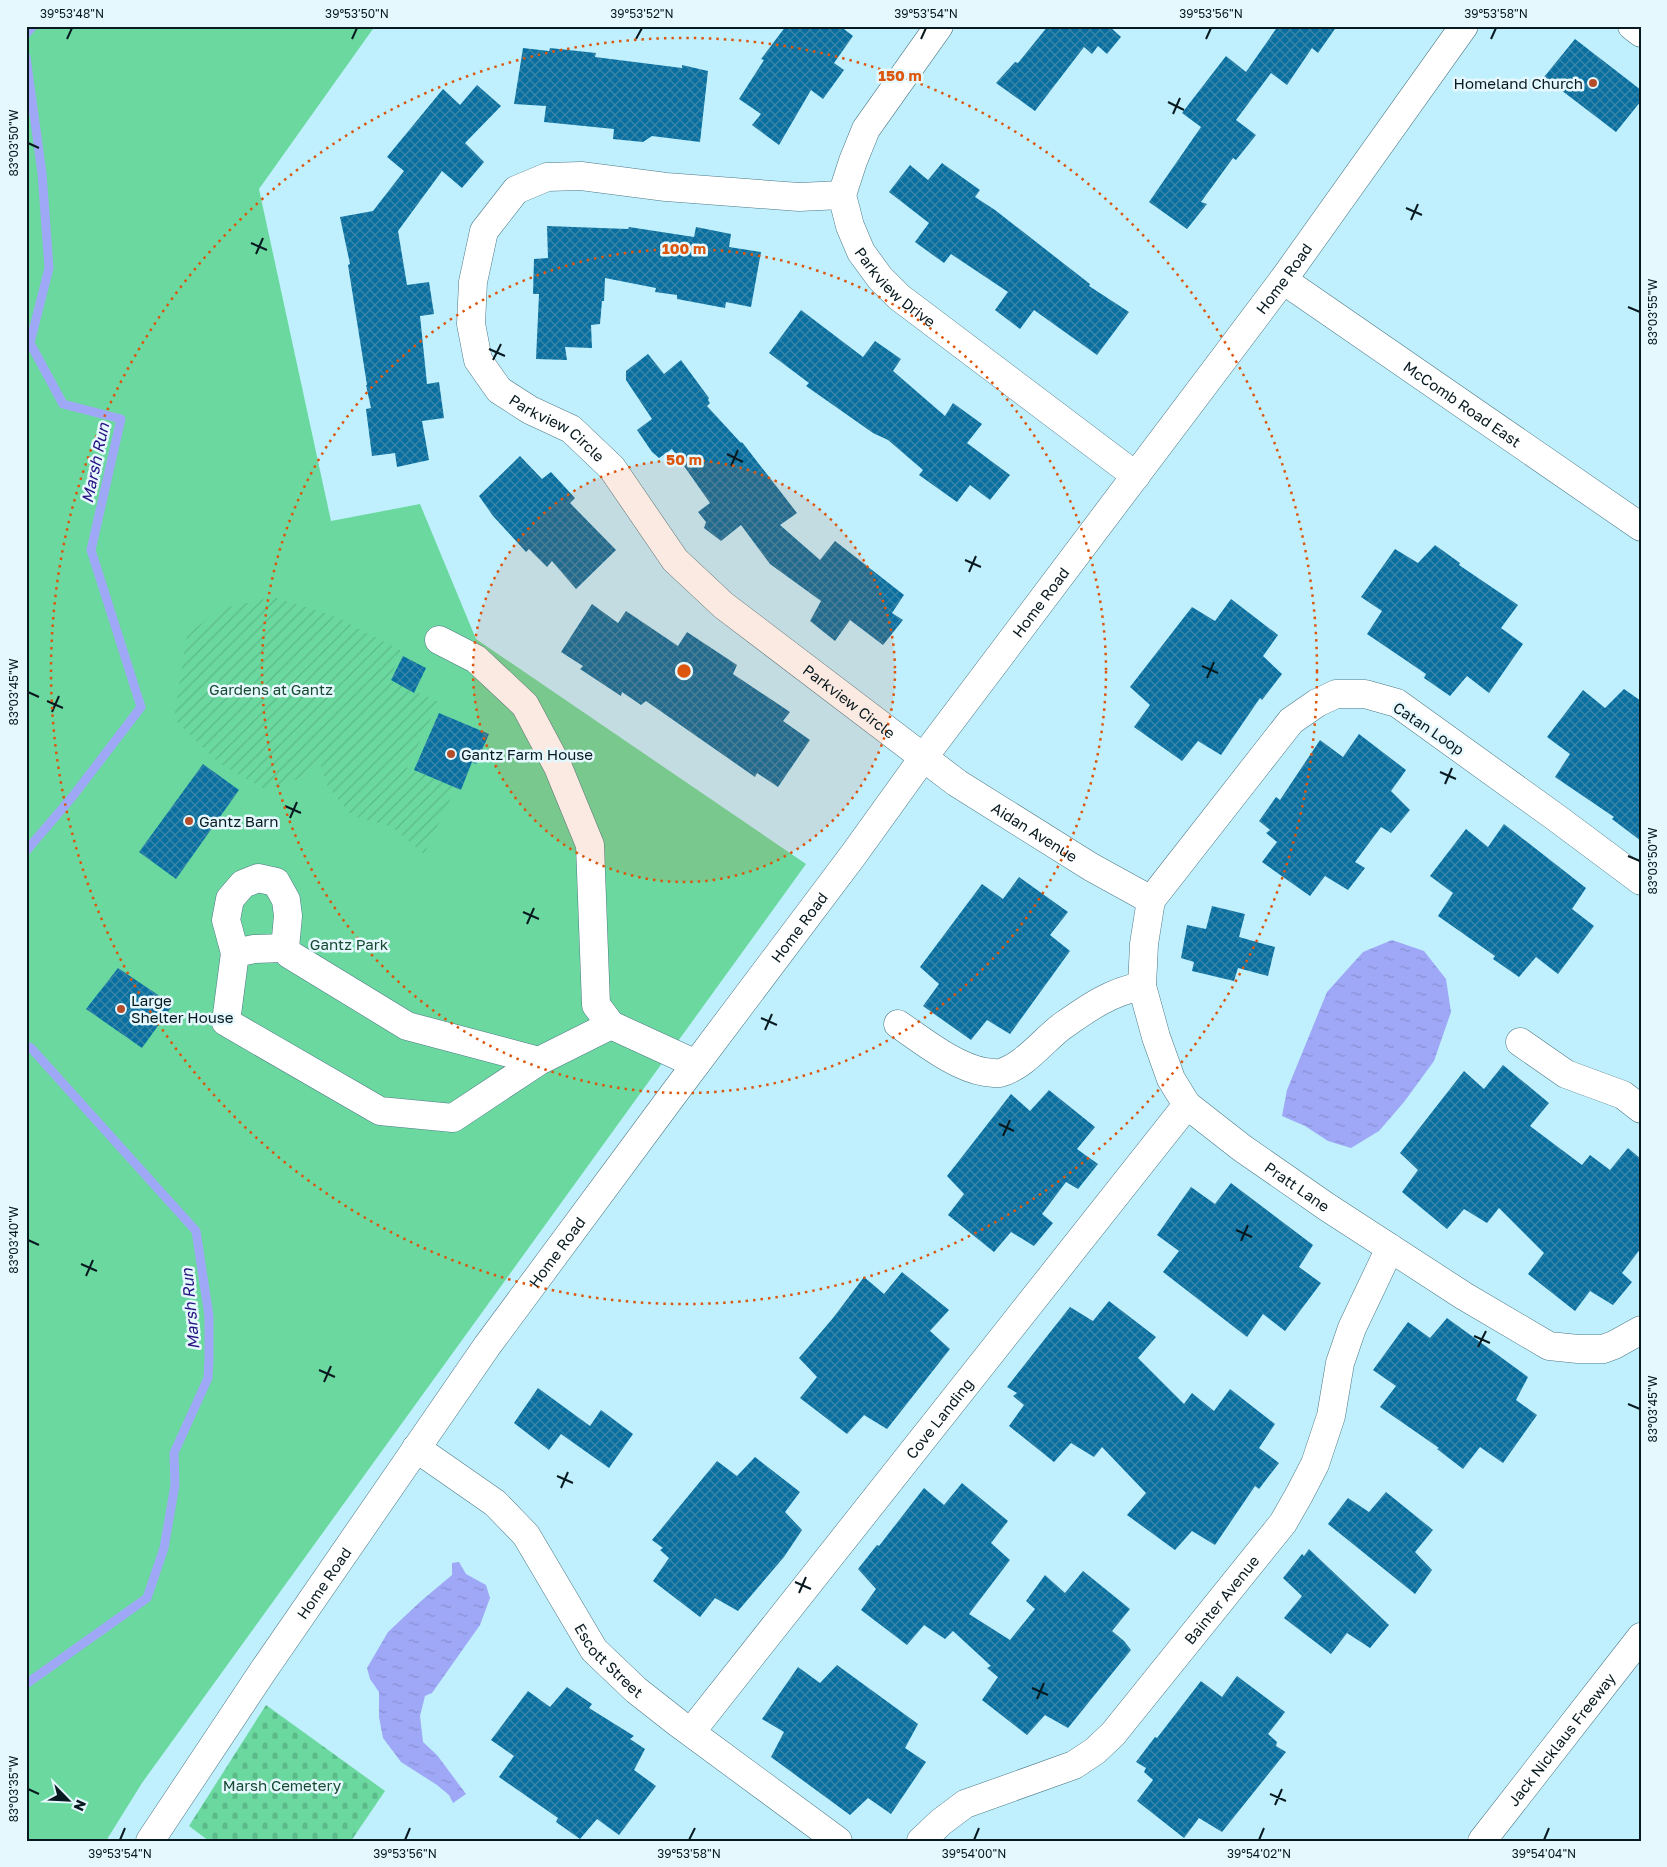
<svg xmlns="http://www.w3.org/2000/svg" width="1667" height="1867" font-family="'Golos Text',sans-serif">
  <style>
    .cemetery { fill: url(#cemetery-stones) }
    .park { fill: #6bd99f }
    .garden { fill: url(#garden-furrows) }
    .water { fill: url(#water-ripples) }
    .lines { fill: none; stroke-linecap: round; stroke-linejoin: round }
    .stream { stroke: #9fa8f6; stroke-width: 9 }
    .building { fill: url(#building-cross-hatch) }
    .minor-casing { stroke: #4c7885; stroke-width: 29 }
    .highway-casing { stroke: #4c7885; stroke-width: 29 }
    .minor { stroke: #fff; stroke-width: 28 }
    .highway { stroke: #fff; stroke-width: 28 }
    .ticks { fill: none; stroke: #081a20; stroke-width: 2 }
    .ring { fill: none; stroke: #dd560d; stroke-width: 2.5; stroke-dasharray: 2.5 5 }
    .poi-dot { fill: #b54d2a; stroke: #e5f8fd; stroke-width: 2 }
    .labels { text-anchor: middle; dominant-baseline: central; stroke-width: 5; stroke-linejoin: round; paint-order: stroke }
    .poi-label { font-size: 15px; fill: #081a20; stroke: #e5f8fd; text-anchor: start }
    .street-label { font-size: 15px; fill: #081a20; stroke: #e5f8fd }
    .park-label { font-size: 15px; fill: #184931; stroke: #e5f8fd }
    .water-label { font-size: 16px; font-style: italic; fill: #271182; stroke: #e5f8fd }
    .centre { fill: #dd560d; stroke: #e5f8fd; stroke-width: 2.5 }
    .ring-label { font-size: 15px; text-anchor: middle; font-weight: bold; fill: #dd560d; stroke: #e5f8fd; stroke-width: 5; stroke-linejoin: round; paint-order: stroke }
    .neatline { fill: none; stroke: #081a20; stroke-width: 2 }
    .ticks-label { font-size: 12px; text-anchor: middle; fill: #081a20 }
  </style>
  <defs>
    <pattern id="cemetery-stones" width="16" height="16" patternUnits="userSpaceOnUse" patternTransform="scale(1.25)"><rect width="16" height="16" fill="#6bd99f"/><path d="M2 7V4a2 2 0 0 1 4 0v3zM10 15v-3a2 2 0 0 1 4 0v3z" fill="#5bba89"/></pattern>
    <pattern id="garden-furrows" width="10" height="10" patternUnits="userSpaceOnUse" patternTransform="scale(1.25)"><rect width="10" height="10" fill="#6bd99f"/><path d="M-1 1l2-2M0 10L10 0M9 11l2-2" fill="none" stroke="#5bba89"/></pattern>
    <pattern id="water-ripples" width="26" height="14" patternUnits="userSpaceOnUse" patternTransform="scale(1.25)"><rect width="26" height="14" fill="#9fa8f6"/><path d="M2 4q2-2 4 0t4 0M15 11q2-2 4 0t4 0" fill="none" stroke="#8790d3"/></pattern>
    <pattern id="building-cross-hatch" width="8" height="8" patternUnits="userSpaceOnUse" patternTransform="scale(1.25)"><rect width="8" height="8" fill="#086fa0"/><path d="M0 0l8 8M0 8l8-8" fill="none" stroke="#3c86a8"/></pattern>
  </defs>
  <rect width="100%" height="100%" fill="#c0f0fe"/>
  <path class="cemetery" d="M266 1705 385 1791 351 1841H209L189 1826Z"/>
  <path class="park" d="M26 26H375L259 189 331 521 420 504 476 639 806 864 142 1783 106 1841H26Z"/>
  <path class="garden" d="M274 597 334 616 402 651 389 680 439 702 407 768 456 787 424 854 392 827 352 816 328 787 320 764 295 780 266 790 220 764 174 719 187 635 220 609Z"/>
  <path class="water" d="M1392 940 1424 951 1446 979 1451 1012 1434 1061 1404 1102 1379 1131 1351 1148 1328 1141 1305 1126 1282 1116 1287 1090 1327 992 1363 952Z
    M459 1562 466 1574 486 1585 490 1598 480 1625 432 1693 425 1696 420 1716 423 1742 437 1755 466 1794 453 1803 449 1795 437 1785 401 1762 383 1738 379 1717V1692L370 1679 367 1668 388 1632 421 1601 452 1575V1563Z"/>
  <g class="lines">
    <path class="stream" d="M26 34 33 26
      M26 57 42 173 49 268 30 343 63 404 121 419 91 550 141 707 73 796 26 851
      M26 1046 31 1048 196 1231 209 1316V1359L208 1378 174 1453 175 1485 164 1548 147 1598 26 1684"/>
  </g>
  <path class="building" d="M786 26H840L853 36 834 63 844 70 823 99 811 90 779 145 752 125 761 114 739 99 764 60 761 59Z
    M1048 26H1111L1110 27 1121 37 1107 54 1098 46 1092 54 1084 47 1035 111 996 83 1015 62 1018 63Z
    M1278 26H1337L1318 53 1312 48 1287 85 1271 73 1236 120 1256 135 1236 160 1233 158 1201 202 1207 204 1187 229 1149 202 1201 127 1182 113 1226 56 1246 72Z
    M1575 39 1641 90V101L1616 132 1544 77Z
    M523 48 549 51 550 48 596 53 595 57 682 68V65L708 71 700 142 652 136 643 142 613 139 614 129 544 122 546 106 514 104Z
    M477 85 501 106 465 143 484 162 462 188 442 171 398 231 407 285 429 282 434 314 420 316 427 384 439 382 444 418 422 421 429 460 397 467 395 453 372 456 366 409 371 408 366 385H367L348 265 350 264 340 217 373 211 404 171 387 157 443 89 460 105Z
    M942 163 980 190 975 197 995 210 1090 284 1089 286 1129 312 1097 355 1034 310 1020 329 995 310 1008 292 951 254 944 263 915 242 929 223 889 192 910 165 928 180Z
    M547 226 628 229 629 227 694 237 696 227 731 234 729 247 761 252 751 307 726 302 725 308 677 299V295L655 292 656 288 605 278 604 301H602L600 324 591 325 592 348 565 347 567 360 536 359 539 294H533L534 259 548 258Z
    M801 310 863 357 875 341 901 359 893 371 945 416 953 403 982 424 967 443 1010 475 990 500 970 485 957 502 919 475 923 470 888 440 873 433 806 386 809 383 769 353Z
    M648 354 664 374 681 360 709 398 708 400 710 403 707 406 741 443 742 442 797 513 780 525 820 560 835 541 904 595 892 613 903 620 883 645 850 620 835 641 810 621 821 601 770 564 741 525 721 541 704 528 706 522 698 512 710 503 672 449 659 458 652 452 637 430 652 419 626 380V371Z
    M520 456 542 479 551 472 575 498 570 503 616 550 576 589 552 561 547 567 529 549 526 552 493 516 479 496Z
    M1435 545 1460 563 1459 565 1518 605 1501 628 1523 644 1489 693 1467 676 1450 696 1424 678 1426 674 1367 634 1382 611 1361 597 1395 549 1418 563Z
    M1231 599 1278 635 1263 656 1282 674 1262 700 1260 698 1221 755 1198 741 1182 761 1134 727 1150 705 1130 687 1192 607 1215 621Z
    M592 604 618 623 626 611 678 646 687 632 737 665 733 674 790 712 783 721 810 740 778 787 757 773 755 777 646 701 641 705 622 692 621 696 580 669 583 666 561 652Z
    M403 656 426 668 414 693 391 680Z
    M1624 689 1641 701V841L1612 819 1614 817 1555 777 1570 754 1547 737 1583 690 1605 708Z
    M439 713 489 734 476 764 472 762 461 790 414 770Z
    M1359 734 1406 770 1391 791 1410 810 1391 833 1381 827 1355 862 1365 868 1348 890 1325 876 1310 896 1262 862 1277 842 1266 833 1270 830 1259 821 1276 797 1280 800 1320 740 1343 757Z
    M203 764 239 790 176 879 139 852Z
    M1504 824 1586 888 1572 909 1594 926 1558 974 1536 957 1519 977 1493 959 1495 956 1438 916 1453 893 1430 876 1466 829 1488 847Z
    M1019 877 1068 912 1050 935 1070 951 1010 1034 987 1020 971 1040 923 1006 939 984 920 967 982 884 1003 899Z
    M1212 906 1245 914 1239 937 1275 947 1268 976 1238 968 1234 981 1192 971 1194 962 1181 958 1187 925 1206 929Z
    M118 968 173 1005 142 1048 86 1009Z
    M1503 1065 1549 1103 1530 1126 1582 1165 1590 1155 1610 1170 1628 1148 1641 1159V1248L1622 1273 1632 1282 1613 1305 1590 1291 1575 1311 1528 1274 1544 1253 1499 1208 1487 1223 1464 1209 1447 1229 1402 1192 1418 1170 1400 1153 1464 1071 1484 1089Z
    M1049 1090 1095 1127 1077 1149 1098 1164 1078 1189 1066 1182 1042 1214 1053 1223 1034 1246 1011 1232 994 1252 948 1215 964 1194 947 1176 1011 1094 1030 1111Z
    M1231 1183 1313 1245 1299 1267 1321 1283 1285 1331 1263 1314 1247 1337 1163 1272 1179 1251 1157 1235 1191 1187 1215 1204Z
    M902 1272 949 1310 930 1331 950 1349 887 1429 864 1415 847 1434 800 1398 817 1377 799 1358 833 1318 864 1277 884 1294Z
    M1109 1301 1156 1337 1138 1358 1184 1404 1192 1393 1214 1411 1230 1389 1275 1424 1259 1448 1279 1463 1259 1489 1255 1486 1215 1545 1192 1531 1175 1550 1127 1515 1146 1493 1102 1447 1094 1457 1071 1443 1054 1462 1009 1426 1024 1405 1013 1396 1017 1393 1007 1387 1070 1307 1093 1321Z
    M1447 1318 1528 1377 1516 1400 1537 1415 1503 1463 1480 1447 1463 1469 1437 1449 1439 1448 1380 1407 1396 1386 1373 1370 1408 1322 1430 1338Z
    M538 1388 590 1426 601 1410 633 1434 609 1468 561 1434 549 1450 514 1423Z
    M755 1457 800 1492 785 1512 802 1530 784 1557 738 1611 715 1598 700 1617 653 1581 669 1558 660 1550 663 1548 652 1540 717 1461 737 1476Z
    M962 1483 1008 1521 991 1543 1010 1560 969 1614 1010 1640 1035 1609 1026 1601 1045 1575 1065 1593 1083 1571 1130 1609 1112 1631 1124 1641 1131 1650 1068 1728 1045 1715 1027 1735 982 1700 998 1677 987 1668 991 1666 953 1631 945 1639 924 1625 907 1645 861 1610 876 1589 858 1569 877 1545 879 1546 924 1488 944 1505Z
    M1386 1492 1433 1530 1415 1552 1432 1570 1415 1594 1328 1524 1348 1498 1369 1512Z
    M1309 1549 1389 1625 1370 1648 1347 1633 1331 1654 1284 1618 1302 1596 1283 1578 1302 1554 1304 1556Z
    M837 1665 918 1724 905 1748 926 1762 891 1814 868 1798 850 1815 771 1757 784 1732 762 1719 798 1667 820 1683Z
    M1237 1676 1285 1712 1268 1734 1277 1742 1276 1746 1286 1752 1222 1832 1199 1818 1184 1838 1137 1801 1153 1780 1144 1772 1146 1768 1136 1762 1155 1737 1157 1738 1201 1681 1222 1697Z
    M567 1687 592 1704 589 1708 634 1736 630 1739 645 1749 634 1770 656 1786 619 1835 597 1819 580 1839 556 1822 558 1818 499 1777 514 1756 491 1740 528 1691 550 1707Z"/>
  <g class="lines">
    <defs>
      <g id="minor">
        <path id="s1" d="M939 26 866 129 853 161 842 195 850 226 861 252 880 278 899 297 1136 476"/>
        <path d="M1632 26 1641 33"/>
        <path id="s2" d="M842 195 799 197 666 187 581 176 547 177 516 190 484 231 473 282 471 324 478 360 499 390 530 410 571 429 612 468 675 560 723 605 957 783 1091 867 1151 900"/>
        <path id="s3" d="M1283 280 1641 527"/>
        <path d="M439 640 476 659 525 705 558 767 590 845 596 1005 611 1025 696 1064"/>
        <path id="s4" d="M1641 881 1558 819 1397 703 1365 694H1336L1317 703 1291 721 1151 900 1144 944 1142 986 1156 1037 1171 1079 1187 1105 1242 1148 1327 1207 1464 1296 1549 1346 1578 1349H1603L1614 1345 1641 1330"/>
        <path d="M235 953 226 920 230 899 243 884 258 878 276 882 286 900 288 916 285 948"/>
        <path d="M898 1024C923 1041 955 1067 985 1072 989 1072 996 1074 1000 1073 1023 1067 1043 1041 1061 1027 1088 1008 1110 992 1142 986"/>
        <path d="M1520 1042 1566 1074 1623 1095 1641 1109"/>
        <path d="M539 1061 453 1118 380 1111 226 1022 235 953 254 949 285 948 289 954 407 1026 539 1061 611 1025"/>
        <path id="s5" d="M416 1448 495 1503 526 1535 594 1650 636 1690 678 1723 838 1841"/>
        <path id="s6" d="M691 1732 1187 1105"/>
        <path id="s7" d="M150 1841 263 1671 487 1346 675 1092 854 854 923 758 1283 280 1464 26"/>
        <path id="s8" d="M921 1841 941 1822 965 1804 1074 1765 1095 1751 1113 1734 1283 1523 1299 1495 1315 1464 1331 1416 1340 1363 1352 1328 1390 1248"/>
      </g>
      <g id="highway">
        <path id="s9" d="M1482 1841 1641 1637"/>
      </g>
    </defs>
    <use href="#minor" class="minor-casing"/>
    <use href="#highway" class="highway-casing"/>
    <use href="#minor" class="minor"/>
    <use href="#highway" class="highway"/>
  </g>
  <path class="ticks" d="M67 39 72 28M352 39 357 28M636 39 642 28M921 39 926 28M1206 39 1211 28M1491 39 1496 28M1168 102 1184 110M1173 114 1180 98M28 143 39 148M1406 208 1422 215M1411 220 1418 204M251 243 267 250M256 254 263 238M1628 307 1640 312M489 349 505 356M493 360 501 344M727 454 743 462M731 466 738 450M965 560 981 567M969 572 976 556M1202 666 1218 673M1207 678 1214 662M28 692 39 697M47 701 63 708M52 712 59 696M1440 772 1456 779M1445 784 1452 768M285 806 301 813M290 818 297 802M1628 856 1640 861M523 912 539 919M527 924 534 908M761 1018 777 1025M765 1030 772 1014M999 1124 1014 1131M1003 1136 1010 1120M1236 1230 1252 1237M28 1240 39 1245M1241 1241 1248 1225M81 1264 97 1271M86 1276 93 1260M1474 1336 1490 1343M1478 1347 1486 1331M319 1370 335 1377M324 1382 331 1366M1628 1404 1640 1409M557 1476 573 1483M561 1488 568 1472M795 1582 811 1589M799 1593 806 1577M1032 1688 1048 1695M1037 1699 1044 1683M28 1789 39 1794M1270 1794 1286 1801M1275 1805 1282 1789M120 1840 125 1828M405 1840 410 1828M689 1840 695 1828M974 1840 979 1828M1259 1840 1264 1828M1544 1840 1549 1828"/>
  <circle cx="684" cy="671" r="211" fill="#dd560d" fill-opacity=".12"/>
  <g class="ring">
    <circle cx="684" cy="671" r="211"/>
    <circle cx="684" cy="671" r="422"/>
    <circle cx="684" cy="671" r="633"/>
  </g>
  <g class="poi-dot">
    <circle cx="1593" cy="83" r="5"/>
    <circle cx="451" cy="754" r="5"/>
    <circle cx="189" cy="821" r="5"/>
    <circle cx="121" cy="1009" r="5"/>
  </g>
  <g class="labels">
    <g class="poi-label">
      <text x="1583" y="83" text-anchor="end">Homeland Church</text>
      <text x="461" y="754">Gantz Farm House</text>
      <text x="199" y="821">Gantz Barn</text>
      <text x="131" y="1000">Large<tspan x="131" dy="17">Shelter House</tspan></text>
    </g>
    <g class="street-label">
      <text stroke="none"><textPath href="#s7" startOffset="1931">Home Road</textPath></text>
      <text stroke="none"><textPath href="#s1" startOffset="306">Parkview Drive</textPath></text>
      <text stroke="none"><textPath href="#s3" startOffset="218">McComb Road East</textPath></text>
      <text stroke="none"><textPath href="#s2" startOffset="619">Parkview Circle</textPath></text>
      <text stroke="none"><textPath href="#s7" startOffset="1526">Home Road</textPath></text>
      <text stroke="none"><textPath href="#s2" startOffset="1024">Parkview Circle</textPath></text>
      <text transform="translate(1429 728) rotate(34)">Catan Loop</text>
      <text stroke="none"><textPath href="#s2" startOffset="1251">Aidan Avenue</textPath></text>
      <text stroke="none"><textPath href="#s7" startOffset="1121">Home Road</textPath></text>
      <text stroke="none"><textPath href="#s4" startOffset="996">Pratt Lane</textPath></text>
      <text stroke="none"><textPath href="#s7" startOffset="716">Home Road</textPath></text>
      <text stroke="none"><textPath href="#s6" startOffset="400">Cove Landing</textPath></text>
      <text stroke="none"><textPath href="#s7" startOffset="311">Home Road</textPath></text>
      <text stroke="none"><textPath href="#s8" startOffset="396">Bainter Avenue</textPath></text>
      <text stroke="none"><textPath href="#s5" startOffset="292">Escott Street</textPath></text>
      <text stroke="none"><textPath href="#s9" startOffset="129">Jack Nicklaus Freeway</textPath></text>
    </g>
    <g class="park-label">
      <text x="271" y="689">Gardens at Gantz</text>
      <text x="349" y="944">Gantz Park</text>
      <text x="282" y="1785">Marsh Cemetery</text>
    </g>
    <g class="water-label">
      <text transform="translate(95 463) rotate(-78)">Marsh Run</text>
      <text transform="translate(190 1309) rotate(-95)">Marsh Run</text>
    </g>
  </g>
  <circle cx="684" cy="671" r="8" class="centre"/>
  <g class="ring-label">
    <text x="900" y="81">150 m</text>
    <text x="684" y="254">100 m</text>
    <text x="684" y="465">50 m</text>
  </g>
  <rect width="1667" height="1867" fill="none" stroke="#e5f8fd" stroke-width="55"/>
  <g transform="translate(68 1800) rotate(114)" stroke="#e5f8fd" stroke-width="4" paint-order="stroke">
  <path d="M0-4L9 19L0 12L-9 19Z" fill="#081a20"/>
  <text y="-8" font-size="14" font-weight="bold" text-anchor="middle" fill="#081a20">N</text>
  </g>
  <rect x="28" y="28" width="1612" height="1812" class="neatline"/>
  <g class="ticks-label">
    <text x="72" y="18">39°53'48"N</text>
    <text x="357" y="18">39°53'50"N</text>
    <text x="642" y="18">39°53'52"N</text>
    <text x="926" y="18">39°53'54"N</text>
    <text x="1211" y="18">39°53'56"N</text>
    <text x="1496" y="18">39°53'58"N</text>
    <text transform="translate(14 143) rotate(-90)" y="4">83°03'50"W</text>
    <text transform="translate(1653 312) rotate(-90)" y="4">83°03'55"W</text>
    <text transform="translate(14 692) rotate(-90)" y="4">83°03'45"W</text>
    <text transform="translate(1653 861) rotate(-90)" y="4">83°03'50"W</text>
    <text transform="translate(14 1240) rotate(-90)" y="4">83°03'40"W</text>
    <text transform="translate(1653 1409) rotate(-90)" y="4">83°03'45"W</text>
    <text transform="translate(14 1789) rotate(-90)" y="4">83°03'35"W</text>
    <text x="120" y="1858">39°53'54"N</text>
    <text x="405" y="1858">39°53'56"N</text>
    <text x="689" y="1858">39°53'58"N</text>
    <text x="974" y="1858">39°54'00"N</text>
    <text x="1259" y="1858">39°54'02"N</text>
    <text x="1544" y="1858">39°54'04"N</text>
  </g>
</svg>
